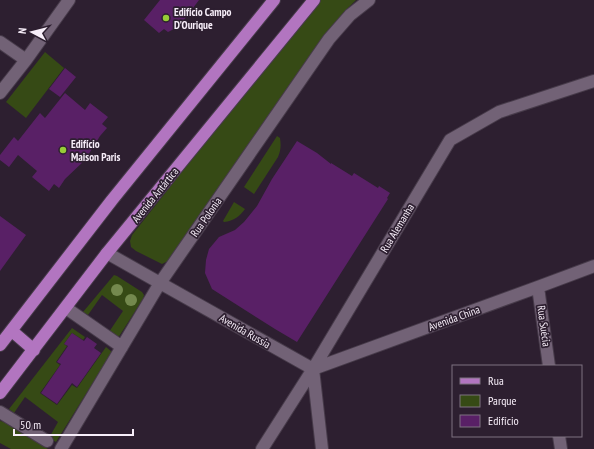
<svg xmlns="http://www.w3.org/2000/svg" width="594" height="449" font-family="'PT Sans Narrow',sans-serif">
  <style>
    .green { fill: #364a15 }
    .building { fill: #592066 }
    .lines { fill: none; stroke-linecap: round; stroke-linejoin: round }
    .minor-casing { stroke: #473b4a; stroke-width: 14 }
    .major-casing { stroke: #473b4a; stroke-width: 14 }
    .minor { stroke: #726276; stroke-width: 12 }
    .major { stroke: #b275c0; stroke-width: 12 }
    .tree { fill: #74894e }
    .poi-dot { fill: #97cc38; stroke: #2d1f30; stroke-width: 1.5 }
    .labels { text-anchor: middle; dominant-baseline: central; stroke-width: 3.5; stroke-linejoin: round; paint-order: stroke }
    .poi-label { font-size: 11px; font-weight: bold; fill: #f7eef9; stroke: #2d1f30; text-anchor: start }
    .street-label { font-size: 11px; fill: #f7eef9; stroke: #2d1f30 }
  </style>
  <rect width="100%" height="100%" fill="#2d1f30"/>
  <path class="green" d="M318 0H356L348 8 331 30 168 261 162 264 136 251 131 247 130 241 132 235Z
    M45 52 64 68 26 118 6 102Z
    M277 136 280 138C281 145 281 150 278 157L254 194 244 187Z
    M234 202 245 209C240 216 234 221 224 222L223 221Z
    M114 275 117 276 142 292 144 295 143 299 118 338 109 332 123 311 102 295 88 315 83 312Z
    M72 328 85 337 83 340 72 333 64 344 67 346 56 362 60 365 40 393 57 405 72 385 77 388 106 347 112 352 56 442 49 438 58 422 25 397 14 413 9 409Z
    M0 421 5 422 48 449H11L0 443Z"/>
  <path class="building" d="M160 0H199L184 20 176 28 168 32 164 29 159 33 144 20Z
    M65 68 76 77 60 97 49 89Z
    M65 93 85 110 90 103 108 117 102 124 107 128 100 136 85 160 65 179 59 188 54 184 49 191 32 177 37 171 18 155 9 167 0 160V155L14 137 18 141 40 113 45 118Z
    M297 141 317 153 331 164V163L352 176 354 173 378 188 379 186 390 193 387 198 388 199 297 342 275 329 212 289 205 273 206 260 209 249 219 237 235 230 244 222 257 206 272 179Z
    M0 216 26 235 0 271Z
    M72 333 84 341 87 337 97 344 94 348 101 353 77 387 72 383 57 404 41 393 61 364 57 362 68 346 64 344Z"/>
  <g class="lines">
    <defs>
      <path id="minor" d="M0 42 26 60
        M0 93 26 60 69 0
        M107 253 160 283 313 369 322 449
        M538 287 549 366
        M66 308 122 347
        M313 369 538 287 594 266
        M0 412 47 441
        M559 436 561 449
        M61 449 160 283 329 39 350 15 369 0
        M262 449 313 369 450 140 499 112 594 81"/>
      <path id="major" d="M12 331 34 350
        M0 345 112 200 274 0
        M0 393 107 253 314 0"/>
    </defs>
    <use href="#minor" class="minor-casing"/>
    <use href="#major" class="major-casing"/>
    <use href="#minor" class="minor"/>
    <use href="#major" class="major"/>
  </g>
  <g class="tree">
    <circle cx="117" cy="290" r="6"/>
    <circle cx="131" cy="300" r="6"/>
  </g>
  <g class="poi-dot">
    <circle cx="166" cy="18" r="4"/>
    <circle cx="63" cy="150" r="4"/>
  </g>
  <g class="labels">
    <g class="poi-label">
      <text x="174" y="12">Edifício Campo<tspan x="174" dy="13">D'Ourique</tspan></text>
      <text x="71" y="144">Edifício<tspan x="71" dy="13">Maison Paris</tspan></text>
    </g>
    <g class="street-label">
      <text transform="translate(155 195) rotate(-51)">Avenida Antártica</text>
      <text transform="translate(206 217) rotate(-55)">Rua Polonia</text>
      <text transform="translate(397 228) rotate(-59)">Rua Alemanha</text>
      <text transform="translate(454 318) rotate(-20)">Avenida China</text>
      <text transform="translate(544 326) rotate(82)">Rua Suécia</text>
      <text transform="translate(245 331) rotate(30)">Avenida Russia</text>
    </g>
  </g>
  <rect x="452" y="365" width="130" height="72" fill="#2d1f30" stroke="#7e7280"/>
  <rect x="460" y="378" width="20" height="6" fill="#b275c0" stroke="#7e7280"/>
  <text x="488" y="385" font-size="12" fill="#f7eef9">Rua</text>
  <rect x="460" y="395" width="20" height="12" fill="#364a15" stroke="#7e7280"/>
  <text x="488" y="405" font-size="12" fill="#f7eef9">Parque</text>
  <rect x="460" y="415" width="20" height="12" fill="#592066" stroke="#7e7280"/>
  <text x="488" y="425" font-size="12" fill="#f7eef9">Edifício</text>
  <g transform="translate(32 32) rotate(277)" stroke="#2d1f30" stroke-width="3" paint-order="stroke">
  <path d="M0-3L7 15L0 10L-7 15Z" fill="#f7eef9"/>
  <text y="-6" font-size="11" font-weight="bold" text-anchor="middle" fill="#f7eef9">N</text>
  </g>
  <path d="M14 429v6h119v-6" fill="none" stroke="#f7eef9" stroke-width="2"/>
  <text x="20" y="429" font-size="12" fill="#f7eef9" stroke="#2d1f30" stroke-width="3" paint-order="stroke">50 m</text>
</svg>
